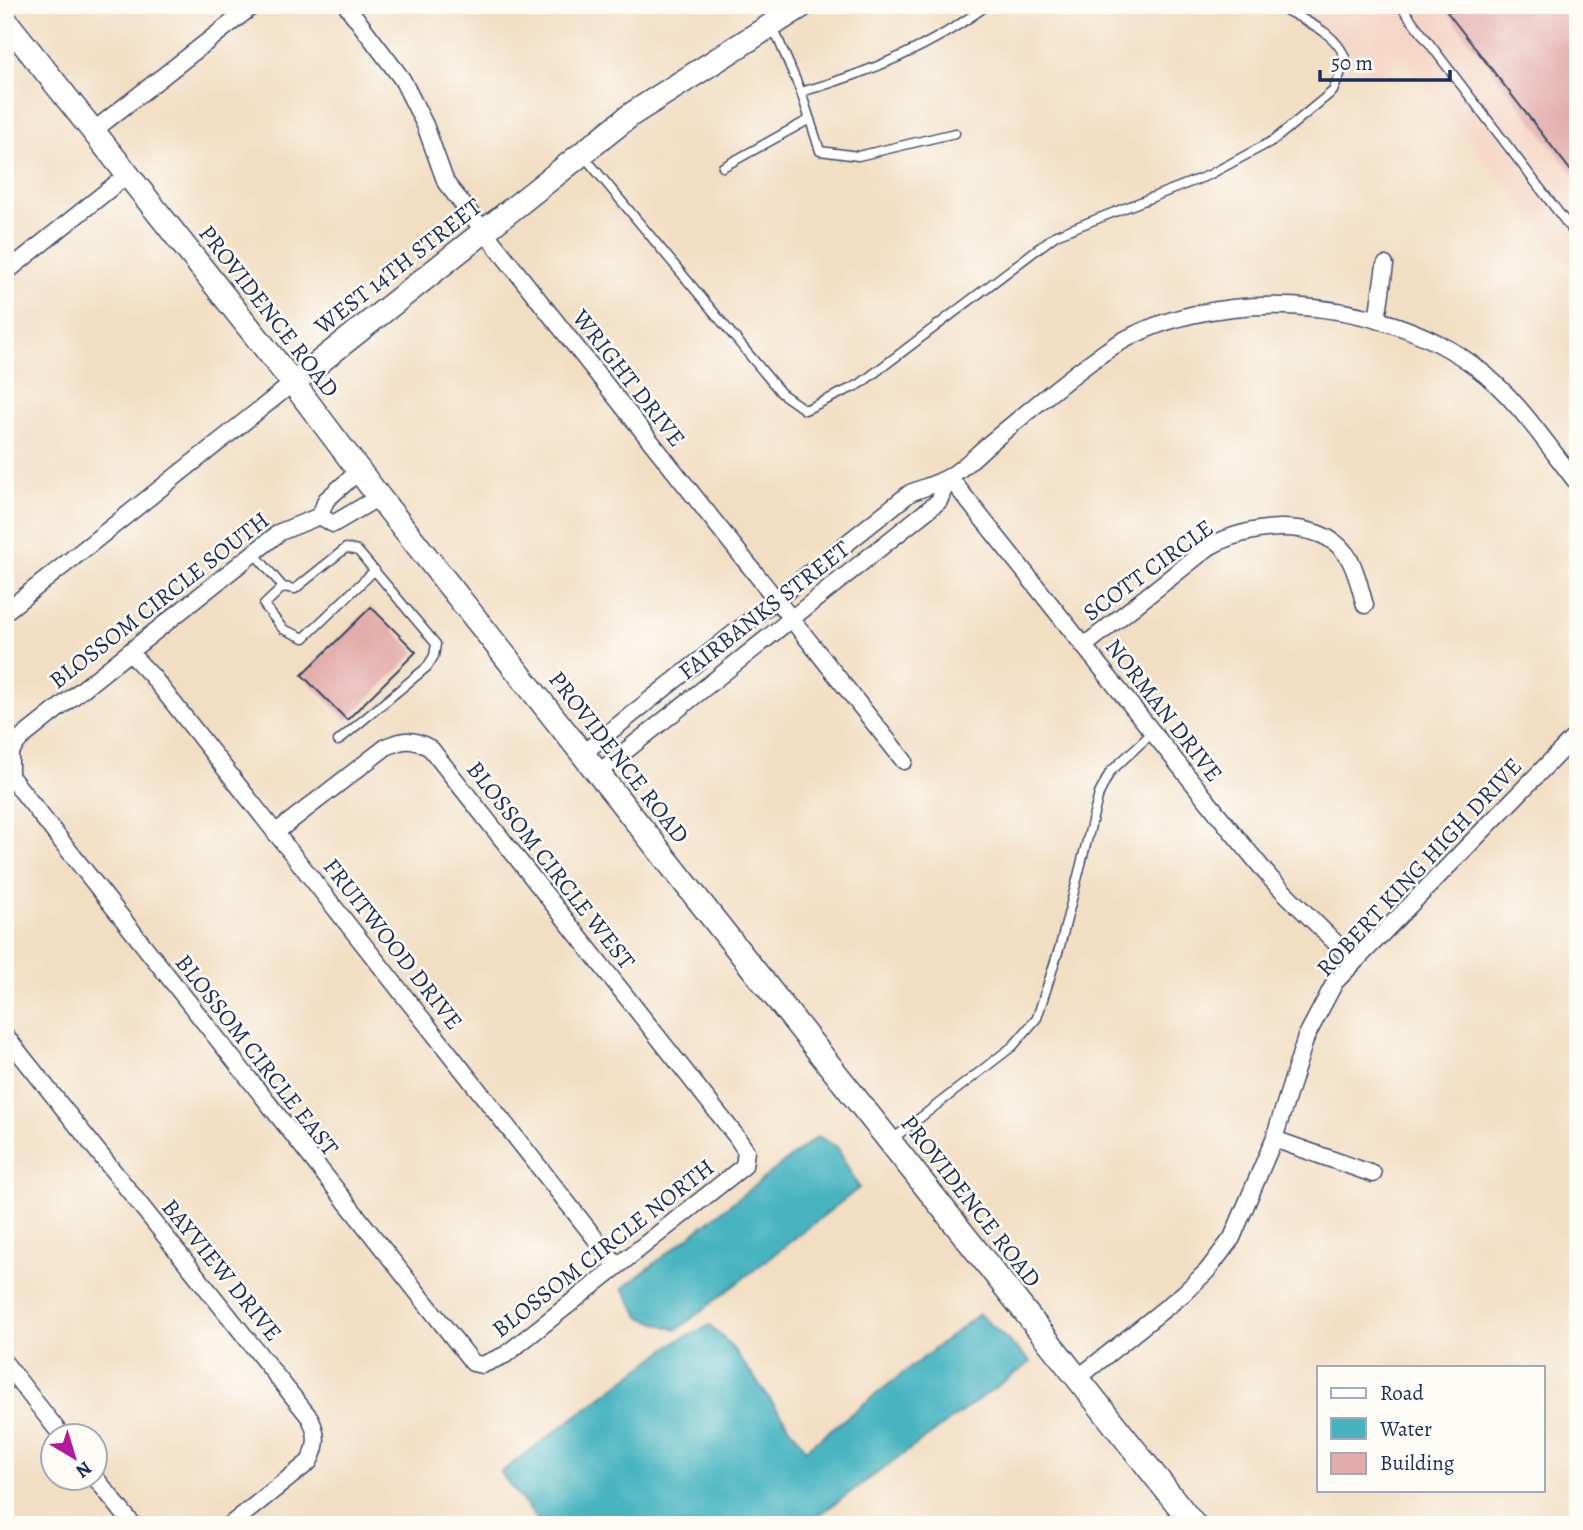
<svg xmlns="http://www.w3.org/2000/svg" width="1583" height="1530" font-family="Alegreya,serif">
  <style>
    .built { fill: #f5d3c1 }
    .water { fill: #46b4c0; stroke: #30728f; stroke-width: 2 }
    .building { fill: #e3aca9 }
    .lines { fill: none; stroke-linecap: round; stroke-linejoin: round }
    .lane-casing { stroke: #3b496d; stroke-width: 11 }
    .street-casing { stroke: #3b496d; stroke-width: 19 }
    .secondary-casing { stroke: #3b496d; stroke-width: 26 }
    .lane { stroke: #fff; stroke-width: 8 }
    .street { stroke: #fff; stroke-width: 16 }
    .secondary { stroke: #fff; stroke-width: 23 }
    .labels { text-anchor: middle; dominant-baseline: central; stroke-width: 5; stroke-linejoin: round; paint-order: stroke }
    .street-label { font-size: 24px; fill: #1b2f5e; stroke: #fdfcf7 }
  </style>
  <rect width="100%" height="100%" fill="#fdfcf7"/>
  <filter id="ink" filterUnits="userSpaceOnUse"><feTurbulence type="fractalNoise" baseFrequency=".0143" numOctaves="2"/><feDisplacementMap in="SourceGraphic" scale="14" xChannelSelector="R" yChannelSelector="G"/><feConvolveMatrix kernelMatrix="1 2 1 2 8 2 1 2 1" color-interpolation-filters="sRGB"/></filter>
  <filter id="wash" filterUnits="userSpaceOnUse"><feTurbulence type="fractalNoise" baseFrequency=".00686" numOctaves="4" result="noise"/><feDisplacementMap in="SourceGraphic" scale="28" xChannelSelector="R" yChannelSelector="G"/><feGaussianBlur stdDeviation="1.57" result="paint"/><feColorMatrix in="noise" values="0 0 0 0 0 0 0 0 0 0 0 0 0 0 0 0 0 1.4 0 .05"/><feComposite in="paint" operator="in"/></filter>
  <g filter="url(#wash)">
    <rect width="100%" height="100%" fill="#f2dec2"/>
    <path class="built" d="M1298 5H1578V277L1402 57 1378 79Z"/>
    <path class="water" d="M818 1136 837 1147 859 1188 677 1330 640 1317 623 1288Z
      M979 1314 1031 1362 805 1525H542L500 1473 675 1342 710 1325 731 1346 806 1449Z"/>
    <g id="blocks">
      <path class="building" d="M1455 5H1578V180L1447 12Z
        M371 607 416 652 347 720 302 675Z"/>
    </g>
  </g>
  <g filter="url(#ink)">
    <use href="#blocks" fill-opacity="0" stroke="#3b496d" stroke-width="2"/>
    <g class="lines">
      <defs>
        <path id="lane" d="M1400 5 1578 238
          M773 27 801 92 820 151 858 156 955 133
          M801 92C866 74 927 49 982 9
          M583 155 781 393 805 410 860 384 1056 235 1209 175 1274 140 1333 91 1346 60C1336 30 1301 20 1277 5
          M723 167 810 119
          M254 553 283 587 295 589 346 548 358 551 436 644 434 656 427 667 338 741
          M283 587 264 605 283 629 304 638 375 570
          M890 1141 1013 1046 1037 1018 1060 946 1099 794 1110 772 1153 732"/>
        <path id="street" d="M346 5 402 79 425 125 446 183 904 761
          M93 131 254 5
          M5 273 127 175
          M1377 320 1385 265
          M949 477 1225 823 1271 879 1354 961
          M320 516 333 524 379 497
          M5 612 293 383
          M1084 646 1209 547C1244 526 1318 515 1346 554 1356 567 1360 589 1365 605
          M130 653 152 676 617 1266
          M582 754 910 493C922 488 937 484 949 477 964 468 977 454 990 443 1028 412 1065 379 1106 351 1207 283 1382 294 1477 368 1517 398 1547 445 1578 484
          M598 773 939 501 949 477
          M275 833 386 747C404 739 414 738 431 749L736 1136 746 1151 744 1166 505 1355 482 1365 473 1363 10 776V752L20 739 280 532 320 516 326 500 359 471
          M5 1035 310 1418C318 1435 318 1445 309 1462L230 1525
          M1274 1139 1373 1174
          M5 1363 62 1436
          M1078 1378 1183 1294 1207 1271 1232 1238 1274 1139 1306 1037 1335 982 1578 733
          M94 1476 133 1525"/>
        <path id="secondary" d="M5 20 293 383 379 497 1194 1525
          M293 383 632 114 803 5"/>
      </defs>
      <use href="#lane" class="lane-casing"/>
      <use href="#street" class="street-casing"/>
      <use href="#secondary" class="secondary-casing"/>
      <use href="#lane" class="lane"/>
      <use href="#street" class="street"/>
      <use href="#secondary" class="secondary"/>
    </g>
  </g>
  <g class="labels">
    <g class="street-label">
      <text transform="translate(398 266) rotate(-38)">WEST 14TH STREET</text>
      <text transform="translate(269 311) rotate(52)">PROVIDENCE ROAD</text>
      <text transform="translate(629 378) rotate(52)">WRIGHT DRIVE</text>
      <text transform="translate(1148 570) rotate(-36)">SCOTT CIRCLE</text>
      <text transform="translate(159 600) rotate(-38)">BLOSSOM CIRCLE SOUTH</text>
      <text transform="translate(764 610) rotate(-38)">FAIRBANKS STREET</text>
      <text transform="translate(1164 710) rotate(52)">NORMAN DRIVE</text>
      <text transform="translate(619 757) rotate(52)">PROVIDENCE ROAD</text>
      <text transform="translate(551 865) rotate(52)">BLOSSOM CIRCLE WEST</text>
      <text transform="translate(1419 867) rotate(-47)">ROBERT KING HIGH DRIVE</text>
      <text transform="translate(393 944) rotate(52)">FRUITWOOD DRIVE</text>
      <text transform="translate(257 1055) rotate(52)">BLOSSOM CIRCLE EAST</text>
      <text transform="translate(971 1201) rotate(52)">PROVIDENCE ROAD</text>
      <text transform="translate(603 1248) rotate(-38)">BLOSSOM CIRCLE NORTH</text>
      <text transform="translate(222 1270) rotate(51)">BAYVIEW DRIVE</text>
    </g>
  </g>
  <rect width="1583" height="1530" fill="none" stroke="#fdfcf7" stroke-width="28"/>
  <rect x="1317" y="1366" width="228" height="126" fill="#fdfcf7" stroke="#a3aaba" stroke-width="2"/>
  <rect x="1331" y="1388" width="35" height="10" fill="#ffffff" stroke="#a3aaba" stroke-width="2"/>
  <text x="1380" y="1400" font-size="21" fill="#1b2f5e">Road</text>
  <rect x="1331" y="1418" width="35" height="21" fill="#46b4c0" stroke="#a3aaba" stroke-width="2"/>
  <text x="1380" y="1436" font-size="21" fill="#1b2f5e">Water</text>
  <rect x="1331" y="1453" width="35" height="21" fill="#e3aca9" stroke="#a3aaba" stroke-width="2"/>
  <text x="1380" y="1470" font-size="21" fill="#1b2f5e">Building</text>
  <g transform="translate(74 1457) rotate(142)"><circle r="33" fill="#fdfcf7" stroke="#a3aaba" stroke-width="2"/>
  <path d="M0-5L12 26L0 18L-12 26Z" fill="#b5179e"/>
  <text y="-10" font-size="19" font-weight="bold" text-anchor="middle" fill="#1b2f5e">N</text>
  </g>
  <path d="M1320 70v10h130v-10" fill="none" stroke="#1b2f5e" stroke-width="3.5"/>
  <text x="1331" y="70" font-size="21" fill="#1b2f5e" stroke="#fdfcf7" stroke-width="5" paint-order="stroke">50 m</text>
</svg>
